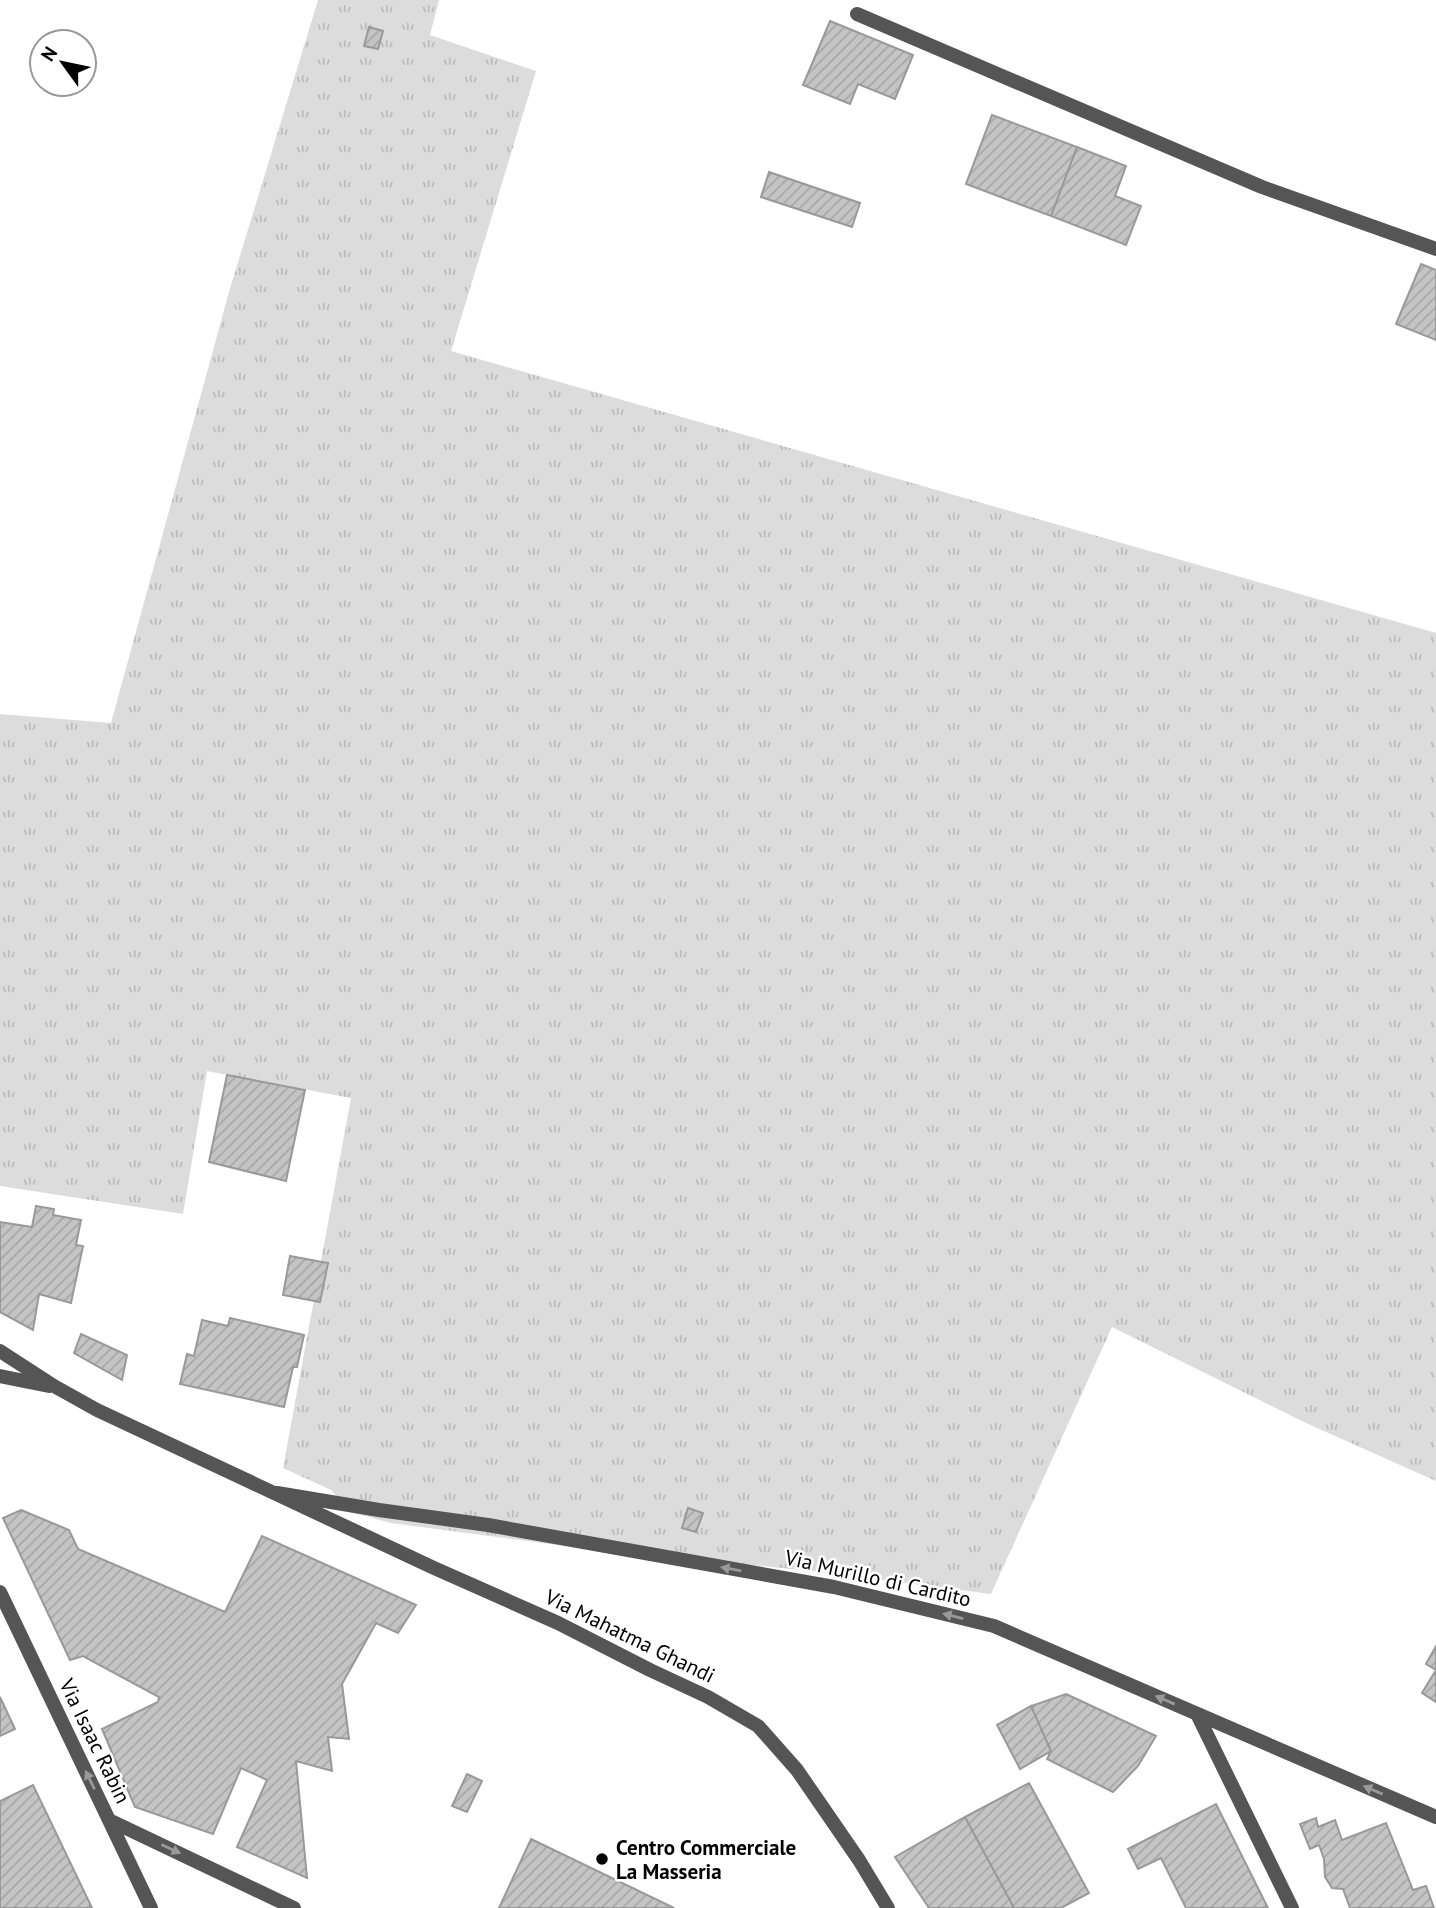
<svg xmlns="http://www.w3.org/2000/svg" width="1436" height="1908" font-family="'PT Sans',sans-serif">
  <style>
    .grass { fill: url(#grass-tufts) }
    .building { fill: url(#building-hatch); stroke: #999; stroke-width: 2 }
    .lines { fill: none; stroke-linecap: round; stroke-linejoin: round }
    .lane { stroke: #555; stroke-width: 14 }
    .street { stroke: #555; stroke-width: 14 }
    .oneway { fill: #999 }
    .poi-dot { fill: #000; stroke: #fff; stroke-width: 2.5 }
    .labels { text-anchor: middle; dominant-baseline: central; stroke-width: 5; stroke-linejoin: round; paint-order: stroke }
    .street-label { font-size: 21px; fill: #000; stroke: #fff }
    .poi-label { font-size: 21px; font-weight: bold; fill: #000; stroke: #fff; text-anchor: start }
  </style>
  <defs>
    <pattern id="grass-tufts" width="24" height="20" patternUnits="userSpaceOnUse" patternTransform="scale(1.75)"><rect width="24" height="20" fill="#dcdcdc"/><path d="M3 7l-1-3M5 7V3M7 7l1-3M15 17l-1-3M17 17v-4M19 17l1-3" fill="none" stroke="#bbb"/></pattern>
    <pattern id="building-hatch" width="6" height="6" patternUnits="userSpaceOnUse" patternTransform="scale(1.75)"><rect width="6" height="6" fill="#c4c4c4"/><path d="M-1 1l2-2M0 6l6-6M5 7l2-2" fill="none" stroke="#a7a7a7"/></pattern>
  </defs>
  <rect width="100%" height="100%" fill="#fff"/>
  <path class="grass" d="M318 0H439L430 35 536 71 451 351 1436 633V1481L1306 1423 1112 1327 991 1594 812 1571 557 1545 391 1523 350 1512 331 1490 283 1468 351 1098 207 1071 183 1214 0 1186V714L111 723 229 292Z"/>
  <path class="building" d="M830 21 913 55 895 99 858 84 850 104 803 85Z
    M369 27 383 31 378 49 364 46Z
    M992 115 1077 147 1051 216 966 184Z
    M1077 147 1126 166 1115 196 1141 206 1126 245 1051 216Z
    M769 172 860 203 852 227 761 197Z
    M1421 264 1436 270V340L1396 324Z
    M227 1075 305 1090 286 1181 209 1162Z
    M36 1206 54 1209 53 1215 81 1220 76 1245 83 1246 71 1303 39 1294 33 1330 0 1312V1222L32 1227Z
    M290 1256 328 1263 320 1302 283 1295Z
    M230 1318 304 1335 297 1367H293L284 1407 180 1384 187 1354 194 1356 202 1320 228 1326Z
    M81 1334 127 1355 122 1380 74 1353Z
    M688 1508 703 1513 696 1532 682 1528Z
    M21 1510 69 1530 78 1549 225 1612 262 1536 416 1605 398 1633 376 1623 342 1684 349 1739 328 1737 332 1771 296 1761 307 1878 237 1847 267 1780 241 1768 213 1834 135 1807 102 1729 158 1702 159 1697 83 1656 70 1660 3 1518Z
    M1436 1646V1702L1422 1693 1436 1670 1426 1664Z
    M1066 1694 1156 1736 1138 1766 1113 1792 1047 1759 1051 1751 1031 1706Z
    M0 1697 15 1729 0 1736Z
    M1031 1706 1051 1751 1020 1769 997 1725Z
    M467 1774 482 1781 467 1812 452 1806Z
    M1029 1783 1089 1893 1061 1908H1014L965 1817Z
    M33 1785 92 1908H0V1801Z
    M1216 1804 1268 1908H1186L1161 1858 1138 1869 1128 1849Z
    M965 1817 1014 1908H929L895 1857Z
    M1316 1818 1318 1827 1335 1820 1342 1840 1386 1823 1413 1890 1426 1886 1434 1908H1350L1343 1889 1332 1888 1325 1877 1324 1859 1319 1845 1310 1849 1300 1824Z
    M531 1839 674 1908H499Z"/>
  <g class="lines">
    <path class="lane" d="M857 14 1262 187 1436 249"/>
    <path class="street" d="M0 1351 54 1386 97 1410 434 1568 558 1623 650 1670 708 1697 758 1726 797 1770 859 1860 888 1908
      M0 1376 49 1386
      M277 1493 379 1510 488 1525 834 1587 994 1626 1436 1817
      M0 1592 151 1908
      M1197 1714 1292 1908
      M109 1820 294 1908"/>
  </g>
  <defs><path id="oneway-solid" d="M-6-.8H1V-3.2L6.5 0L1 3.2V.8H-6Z" transform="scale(1.75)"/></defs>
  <g class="oneway">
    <use href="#oneway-solid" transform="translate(731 1569) rotate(-170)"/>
    <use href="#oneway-solid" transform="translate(953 1616) rotate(-166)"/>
    <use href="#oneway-solid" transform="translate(1165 1700) rotate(-157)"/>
    <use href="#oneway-solid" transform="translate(90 1780) rotate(-116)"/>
    <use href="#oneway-solid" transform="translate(1373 1790) rotate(-157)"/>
    <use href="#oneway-solid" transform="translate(171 1849) rotate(25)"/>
  </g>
  <circle class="poi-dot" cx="602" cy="1859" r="7"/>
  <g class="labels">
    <g class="street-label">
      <text transform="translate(878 1578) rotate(13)">Via Murillo di Cardito</text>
      <text transform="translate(630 1636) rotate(26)">Via Mahatma Ghandi</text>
      <text transform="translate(95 1741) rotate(64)">Via Isaac Rabin</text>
    </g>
    <g class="poi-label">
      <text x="616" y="1847">Centro Commerciale<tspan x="616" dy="24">La Masseria</tspan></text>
    </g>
  </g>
  <g transform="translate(63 63) rotate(303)"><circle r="33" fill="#ffffff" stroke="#999999" stroke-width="2"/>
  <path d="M0-5L12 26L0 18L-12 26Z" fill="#000000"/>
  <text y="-10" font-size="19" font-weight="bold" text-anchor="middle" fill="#000000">N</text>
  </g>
</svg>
